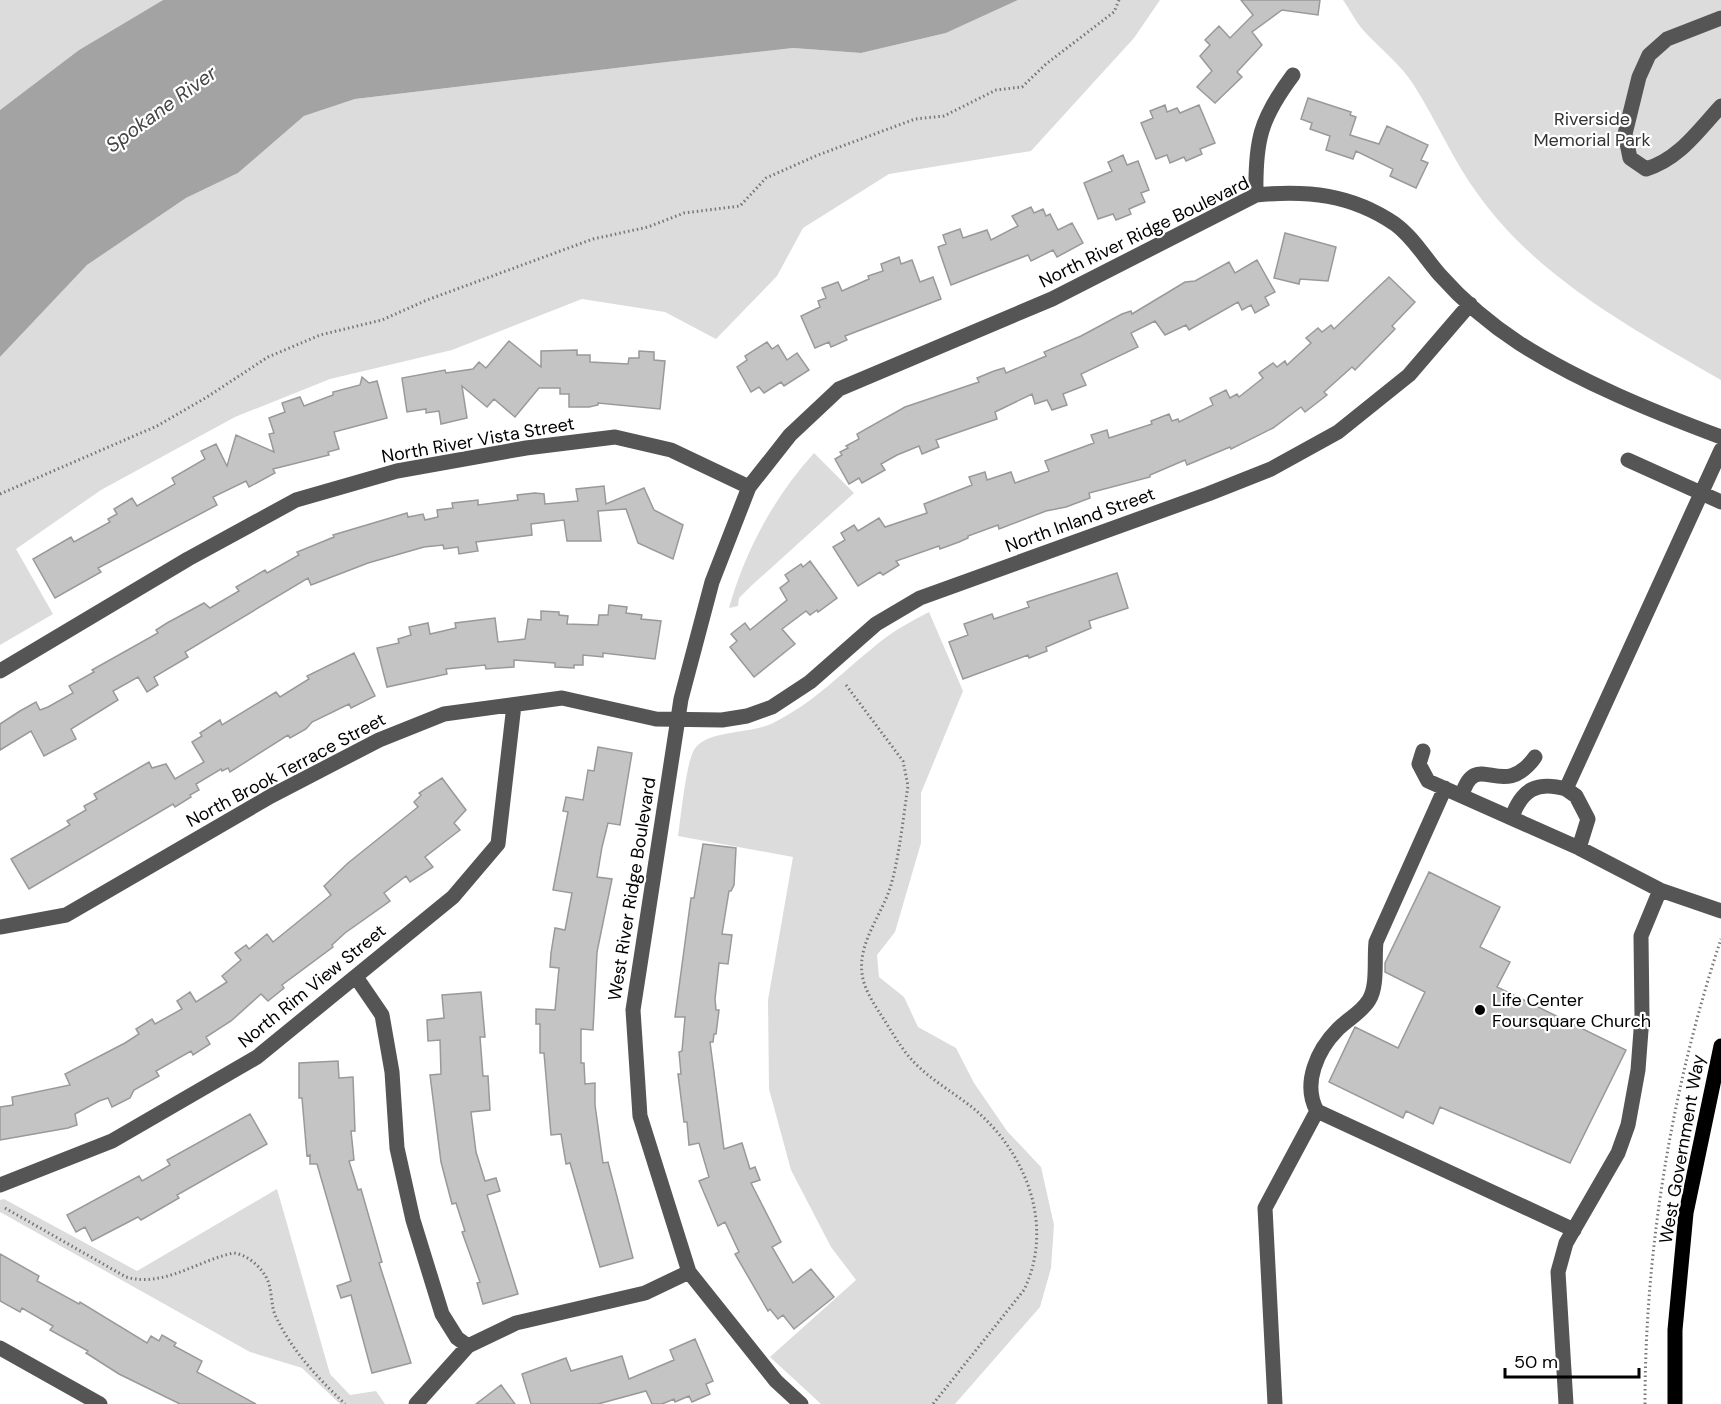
<svg xmlns="http://www.w3.org/2000/svg" width="1721" height="1404" font-family="'DM Sans',sans-serif">
  <style>
    .green { fill: #dcdcdc }
    .water { fill: #a3a3a3 }
    .building { fill: #c4c4c4; stroke: #999; stroke-width: 1.5 }
    .lines { fill: none; stroke-linecap: round; stroke-linejoin: round }
    .path { stroke: #777; stroke-width: 3; stroke-dasharray: 1.5 3; stroke-linecap: butt }
    .minor { stroke: #555; stroke-width: 15 }
    .major { stroke: #000; stroke-width: 15 }
    .poi-dot { fill: #000; stroke: #fff; stroke-width: 2 }
    .labels { text-anchor: middle; dominant-baseline: central; stroke-width: 4.5; stroke-linejoin: round; paint-order: stroke }
    .park-label { font-size: 18px; fill: #333; stroke: #fff }
    .street-label { font-size: 18px; fill: #000; stroke: #fff }
    .poi-label { font-size: 18px; fill: #000; stroke: #fff; text-anchor: start }
    .water-label { font-size: 20px; font-style: italic; fill: #444; stroke: #fff }
  </style>
  <rect width="100%" height="100%" fill="#fff"/>
  <path class="green" d="M0 0H163L79 50 0 110Z
    M1018 0H1160L1134 38 1031 151 889 174 803 228 777 276 716 339 665 312 582 299 452 350 330 379 235 417 101 490 16 549 53 614 0 645V357L87 265 186 198 238 173 304 116 355 99 667 62 793 48 861 53 946 33Z
    M1343 0H1721V380C1633 329 1537 278 1477 193 1453 160 1437 122 1415 87 1401 64 1381 50 1363 30 1356 22 1350 10 1343 0Z
    M814 453 854 493 750 587 739 598 738 606 729 608C745 551 774 497 814 453Z
    M929 612 963 691 921 793V843L895 932 877 955 879 977 904 997 918 1027 956 1048 974 1083 1007 1131 1041 1167 1054 1225 1051 1268 1040 1307 955 1404H821L770 1357 856 1280 831 1247 791 1170 769 1089 768 1000 793 857 678 836C681 818 686 758 696 747 710 730 751 734 773 723 815 702 839 675 875 646 891 632 910 622 929 612Z
    M277 1189 330 1374 350 1395 376 1391 385 1404H340L302 1368 250 1352 0 1212V1200L4 1199 137 1271Z"/>
  <path class="water" d="M163 0H1018L946 33 861 53 793 48 667 62 355 99 304 116 238 173 186 198 87 265 0 357V110L79 50Z"/>
  <path class="building" d="M1241 0H1320L1318 15 1282 10 1252 32 1262 45 1237 72 1242 77 1215 103 1197 87 1212 71 1200 56 1210 45 1205 40 1219 26 1230 38 1253 15Z
    M1308 98 1351 112 1350 115 1356 117 1350 135 1379 144 1387 126 1428 145 1421 160 1428 163 1416 188 1390 176 1393 169 1356 151 1353 159 1326 150 1330 136 1310 129 1312 123 1301 119Z
    M1165 105 1167 112 1177 108 1180 113 1199 105 1215 143 1200 149 1202 154 1186 161 1184 157 1170 163 1167 155 1156 159 1141 123 1153 118 1150 111Z
    M1123 155 1127 165 1138 161 1149 190 1141 193 1145 202 1129 209 1131 214 1116 220 1113 214 1098 219 1084 183 1112 171 1108 162Z
    M1031 207 1034 213 1043 209 1046 216 1050 214 1058 230 1072 223 1083 243 1057 257 1053 250 1031 261 1028 255 951 285 938 247 946 244 943 235 960 229 963 238 987 230 991 240 1018 226 1012 216Z
    M1285 233 1336 247 1328 281 1300 279 1299 284 1274 278Z
    M899 257 901 264 912 260 920 282 933 277 941 299 845 336 847 340 831 347 829 342 815 348 801 316 820 307 818 301 826 298 822 288 838 282 842 291 869 279 868 276 883 271 881 264Z
    M1257 260 1275 292 1265 297 1269 305 1255 313 1251 305 1242 310 1238 302 1189 330 1186 325 1165 335 1155 321 1131 333 1138 347 1081 374 1086 385 1063 394 1067 405 1052 410 1047 400 1035 404 1032 394 995 412 997 419 936 440 939 447 922 454 919 446 897 455 881 464 885 470 862 483 859 478 849 484 835 459 842 455 840 452 848 448 846 446 859 439 857 434 905 407 979 382 977 378 994 371 1004 368 1006 373 1046 356 1044 352 1081 336 1122 314 1131 311 1132 314 1185 282 1195 281 1229 262 1235 273Z
    M1389 277 1415 302 1392 326 1395 329 1355 370 1352 367 1324 392 1327 395 1305 412 1301 407 1273 428 1231 449 1230 447 1187 465 1185 460 1150 475V477L1089 493 1090 498 1066 507 1046 511 999 529 998 525 968 536V538L959 542 940 549 939 546 896 561 899 565 883 575 880 572 858 586 833 547 845 540 841 533 854 525 858 531 879 518 885 527 927 513 924 504 972 485 969 477 985 472 987 480 1011 472 1015 483 1049 471 1045 461 1094 443 1091 435 1107 430 1109 438 1152 424 1151 421 1169 414 1172 421 1178 419 1179 422 1213 405 1210 398 1226 390 1230 398 1237 394 1239 397 1263 378 1259 373 1273 363 1277 367 1285 361 1287 365 1311 343 1306 338 1318 328 1322 332 1331 325 1334 329Z
    M509 341 541 367V351L577 350V355H590V362L628 364 629 358H639V351L654 352V360L665 361 660 409 598 403V405L589 407H569V394H560V388H539L515 417 494 399 487 407 462 386 467 418 441 424 439 411 426 413V409L407 412 402 378 445 370 446 373 473 369 479 362 486 368Z
    M767 342 772 349 778 345 787 360 797 353 809 370 784 386 781 382 764 393 759 387 751 392 737 367 747 360 745 356Z
    M362 377 369 383 377 381 387 418 334 432 339 449 328 452 329 455 273 469 275 473 249 487 246 481 213 497 217 505 98 568 101 572 55 598 33 559 71 537 74 542 110 522 108 519 117 514 114 509 132 498 137 506 175 484 172 478 205 459 201 451 216 444 227 466 236 435 274 452 269 434 274 433 269 418 285 412 282 403 300 397 304 406 333 395V392L360 385Z
    M604 486 606 504 644 488 654 510 683 525 673 559 638 543 626 509 598 511 601 541H567L564 520 531 524 532 535 476 542 478 551 459 554 458 547 444 549 443 545 424 547 368 563 311 585 308 578 185 652 188 657 154 677 158 685 147 692 138 677 113 691 118 700 71 729 76 739 44 756 31 731 0 750V724L20 711 36 702 40 710 48 707 73 693 69 686 94 672 92 670 158 633 156 630 167 623 204 603 210 608 239 591 236 587 265 570 267 573 299 555 297 552 334 537 333 535 407 513 408 517 423 514 425 520 438 517 437 510 453 508 452 503 478 500V505L518 500 517 495 535 493 544 494 545 504 578 501 576 489Z
    M810 561 837 598 818 612 817 610 810 615 806 611 782 629 795 644 754 677 730 647 737 641 731 634 745 623 750 630 787 600 780 588 789 581 785 575 801 564 803 567Z
    M1117 573 1128 608 1089 621 1091 628 1046 647 1047 651 1029 658 1028 655 963 679 949 642 968 635 964 624 992 614 994 619 1029 607 1027 602Z
    M609 605 627 607 626 613 642 615 641 619 661 621 655 659 603 653V657L583 655V665H574V668L555 667V663L514 660V667L486 669 485 665 446 669 447 674 387 687 377 648 399 643 398 639 411 635 409 627 428 623 430 634 456 628 455 623 495 618 498 642 525 639 528 619 541 620V611L559 612V615L568 616 567 624 598 625 599 615H608Z
    M354 653 375 696 351 708 349 704 312 722 306 729 290 738 288 735 230 772 228 768 222 771 221 769 196 784 199 790 190 795 191 797 175 807 173 804 29 889 11 859 70 825 67 821 86 810 84 806 97 799 94 794 149 762 152 768 166 764 175 779 204 762 192 742 202 736 200 733 220 720 222 725 276 692 280 697 309 679 307 676Z
    M598 747 632 753 620 825 608 823 602 847 597 877 612 879 597 952 593 1030 581 1029V1063H584L585 1084 595 1083V1105L603 1163 608 1162 633 1258 600 1267 570 1163 566 1164 561 1134 551 1135 544 1053H540V1024H536V1009L555 1010 559 968 550 967 551 953 555 928 565 930 572 893 553 890 568 812 563 811 566 797 583 800 588 770 594 771Z
    M442 778 466 810 454 823 460 830 425 857 433 867 410 882 406 876 384 893 390 901 345 933 332 945 333 947 282 985 284 988 268 1001 261 994 231 1021 206 1037 210 1044 193 1055 191 1051 156 1071 159 1076 134 1090 130 1098 112 1107 108 1098 99 1101 75 1114 77 1125 68 1128 0 1140V1107L13 1105 12 1097 70 1085 65 1074 125 1043 139 1034 136 1029 152 1019 155 1024 182 1009 177 1001 190 992 196 1002 227 982 222 976 241 960 235 953 246 945 249 949 267 934 273 942 331 895 324 886 348 863 418 807 414 802 421 795 419 793Z
    M703 844 736 848 734 885 731 891H729L722 934 732 935 728 964 719 963 715 999 716 1010H719L716 1034H714L713 1042H710L724 1149 742 1143 750 1169 755 1167 760 1180 751 1183 781 1242 772 1247 793 1283 811 1269 834 1297 794 1329 783 1315 778 1319 770 1309 768 1311 735 1254 739 1252 725 1222 718 1226 699 1181 709 1177 699 1143 689 1145 687 1122H684L678 1074H681L679 1052 682 1051 685 1017H675L691 898H694Z
    M1429 872 1500 907 1480 947 1510 962 1497 987 1626 1050 1570 1163 1440 1107 1433 1124 1406 1111 1403 1118 1329 1082 1355 1027 1398 1048 1425 992 1385 972V963Z
    M481 992 485 1037H480L483 1076H488L490 1110 471 1112 476 1152 485 1181 496 1178 500 1191 487 1195 518 1294 483 1304 477 1283 480 1282 462 1232 465 1231 456 1203 452 1204 441 1162 430 1075 441 1074 440 1040 428 1041 427 1020 444 1018 442 995Z
    M338 1061 339 1078 353 1077 355 1131H351L354 1160 349 1161 358 1190 361 1189 382 1262 379 1263 411 1363 372 1373 351 1295 341 1298 337 1286 351 1281 317 1164H310V1155L307 1156 302 1098H299V1063Z
    M250 1114 267 1144 177 1195 179 1198 141 1220 138 1217 92 1241 85 1227 76 1232 67 1215 139 1176 142 1181 170 1165 167 1160Z
    M0 1254 39 1276 37 1281 79 1304 80 1302 147 1343 151 1336 159 1341 162 1335 176 1343 174 1346 202 1361 197 1372 256 1404H180L119 1374 86 1353 88 1351 50 1330 53 1326 22 1308 20 1312 0 1301Z
    M695 1339 713 1381 706 1384 710 1394 692 1402 689 1396 675 1402 674 1399 662 1404H652L646 1391 598 1404H531L522 1374 566 1358 571 1371 622 1356 629 1379 674 1360 670 1350Z
    M501 1385 515 1404H476Z"/>
  <g class="lines">
    <path class="path" d="M0 494 157 426 207 397 268 357 320 335 382 320 427 300 593 239 648 227 684 213 740 206 766 178 818 155 915 119 944 116 996 90 1022 87 1046 64 1114 12 1119 0
      M846 685 903 761 908 786C903 818 900 853 891 885 882 916 855 945 863 979 866 992 874 1004 881 1015 891 1030 900 1047 912 1060 929 1079 953 1092 973 1108 1026 1152 1055 1225 1024 1290L933 1404
      M5 1208 126 1277C164 1288 198 1260 234 1253 247 1255 259 1265 266 1277 273 1289 270 1305 276 1317 293 1352 317 1377 345 1404
      M1645 1404C1645 1248 1672 1087 1721 939"/>
    <path class="minor" d="M1721 18 1667 39 1649 55 1639 77 1625 134 1630 158 1646 169C1679 159 1698 131 1721 106
      M1256 195C1255 141 1260 119 1293 75
      M1628 460 1721 502
      M0 671 188 559 296 500 397 471 526 448 615 437 671 450 749 487
      M1423 751 1419 764 1428 781 1579 848 1660 890 1721 911
      M1566 789 1576 796 1588 819 1579 848
      M1462 795C1476 747 1502 803 1535 757
      M1512 817C1522 789 1537 781 1566 789L1721 450
      M0 927 66 915 271 796 379 740 444 714 562 698 656 719 722 720 747 716 772 707 810 682 876 624 920 598 1208 494 1271 469 1338 432 1409 375 1470 304
      M356 977 382 1015 392 1072 397 1148 413 1220 442 1314 457 1338 468 1346
      M1317 1111C1302 1084 1317 1050 1338 1029 1348 1019 1362 1012 1369 1000 1378 986 1374 960 1376 942L1445 788
      M0 1185 112 1141 257 1057 453 897 498 844 514 705
      M0 1348 100 1404
      M416 1404 468 1346 516 1323 645 1293 689 1272
      M801 1404 776 1381 689 1272 640 1116 633 1010 681 699 712 582 749 487 790 435 839 389 1052 299 1256 195C1307 190 1351 194 1395 224 1413 237 1425 258 1440 275 1463 301 1490 324 1519 343 1580 382 1654 412 1721 437
      M1275 1404 1265 1208 1317 1111 1574 1230
      M1566 1404 1558 1272 1566 1243 1618 1153 1628 1125 1638 1070 1642 1017 1641 936 1660 890"/>
    <path class="major" d="M1675 1404V1330L1686 1213 1721 1046"/>
  </g>
  <circle class="poi-dot" cx="1480" cy="1010" r="6"/>
  <g class="labels">
    <g class="park-label">
      <text x="1592" y="119">Riverside<tspan x="1592" dy="21">Memorial Park</tspan></text>
    </g>
    <g class="street-label">
      <text transform="translate(1144 232) rotate(-26)">North River Ridge Boulevard</text>
      <text transform="translate(478 440) rotate(-10)">North River Vista Street</text>
      <text transform="translate(1080 520) rotate(-20)">North Inland Street</text>
      <text transform="translate(286 770) rotate(-28)">North Brook Terrace Street</text>
      <text transform="translate(632 889) rotate(-81)">West River Ridge Boulevard</text>
      <text transform="translate(312 986) rotate(-39)">North Rim View Street</text>
      <text transform="translate(1682 1149) rotate(-80)">West Government Way</text>
    </g>
    <g class="poi-label">
      <text x="1492" y="1000">Life Center<tspan x="1492" dy="21">Foursquare Church</tspan></text>
    </g>
    <g class="water-label">
      <text transform="translate(161 109) rotate(-36)">Spokane River</text>
    </g>
  </g>
  <path d="M1505 1368v9h134v-9" fill="none" stroke="#000000" stroke-width="3"/>
  <text x="1514" y="1368" font-size="18" fill="#000000" stroke="#ffffff" stroke-width="4.5" paint-order="stroke">50 m</text>
</svg>
